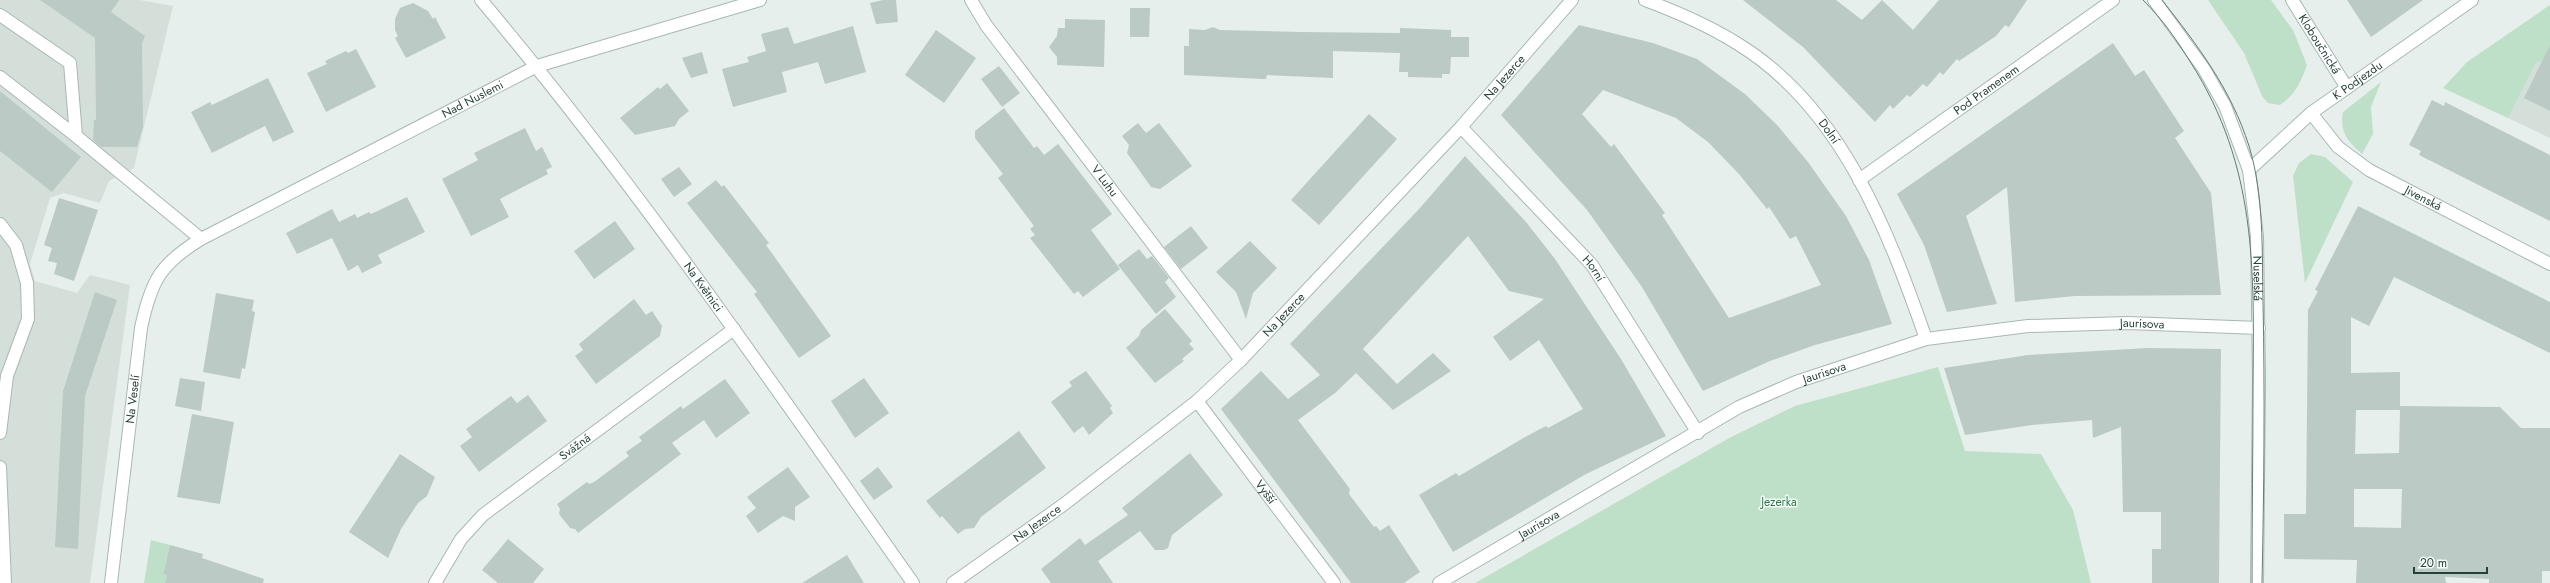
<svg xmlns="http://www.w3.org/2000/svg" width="2550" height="583" font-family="Jost,sans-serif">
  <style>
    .built { fill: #d4dfda }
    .green { fill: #bfe0c8 }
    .building { fill: #bbcac4; fill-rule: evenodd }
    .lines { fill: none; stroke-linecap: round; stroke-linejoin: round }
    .minor-casing { stroke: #a8b8b2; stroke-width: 14 }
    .minor { stroke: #fff; stroke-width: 12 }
    .tram { stroke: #5f7d75; stroke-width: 1 }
    .labels { text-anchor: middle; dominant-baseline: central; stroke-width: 3; stroke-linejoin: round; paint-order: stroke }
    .street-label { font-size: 12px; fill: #24423a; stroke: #f7fbf9 }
    .park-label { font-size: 12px; fill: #2d7a4b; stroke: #f7fbf9 }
  </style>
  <rect width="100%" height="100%" fill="#e6efeb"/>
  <path class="built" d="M0 0H140L173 6 134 168 109 181 100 203 64 193 50 198 30 264 35 281 77 293 90 275 130 285 90 583H0Z
    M2550 60V138L2508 118 2536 63Z"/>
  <path class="green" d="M2208 0H2271L2293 30 2307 65C2301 82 2295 95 2280 105L2268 103 2262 96 2244 53Z
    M2550 5V60L2536 63 2508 118 2443 88 2467 62Z
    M2381 82 2371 107 2373 134 2362 154C2348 142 2339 131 2343 112Z
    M2311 154 2325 157 2353 182 2305 283 2293 176 2299 163Z
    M1938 367 1965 451 2041 454 2073 510 2091 583H1475L1731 437 1795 406Z
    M151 540 170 545 163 574 167 575 165 583H144Z"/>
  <path class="building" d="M40 0H119L111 12 145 36 142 43 143 127 137 147H101L93 140 94 120H96L95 38Z
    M883 0H896L898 22 876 24 870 3Z
    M1743 0H1836L1862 20 1882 0 1913 30 1939 0H2027L2009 27 2005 25 1996 36 1959 61 1957 59 1943 75 1940 72 1927 87 1923 84 1910 97 1907 95 1893 109 1890 105 1875 122 1803 47Z
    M2347 0H2423L2371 37Z
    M413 3 428 11 433 19 435 17 446 38 406 58 395 38 398 36 395 30V19L400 8Z
    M1130 8H1150L1149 37H1130Z
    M1065 19 1105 20 1104 67 1057 65V57L1049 47 1057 36 1058 28H1065Z
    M1579 25 1653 43 1697 59 1745 94 1777 125 1808 162 1846 216 1869 260 1892 324 1815 345 1770 361 1703 391 1642 287 1587 210 1501 115ZM1603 90 1676 118 1708 142 1739 174 1767 209 1769 207 1790 239 1796 236 1821 285 1729 318 1662 215 1665 213 1614 144 1611 147 1582 114Z
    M853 26 866 72 825 84 818 62 782 72 787 92 733 107 722 69 749 62 747 57 766 51 761 34 788 27 794 44Z
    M1213 27 1220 30 1301 32 1400 33V28L1451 30V37H1469V57H1451L1450 74H1442V78L1408 77V72H1399L1400 53 1333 51V78L1267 75 1266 79H1262L1184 75V46H1189V29L1205 30Z
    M936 30 976 58 944 103 905 75Z
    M2113 43 2135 76 2144 70 2184 131 2175 138 2211 193 2221 295 2075 296 2015 302 2007 187 1966 216 1997 304 1947 312 1924 245 1897 194Z
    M2550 45V111L2524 98Z
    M356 49 376 87 326 112 307 73 327 64 325 61 346 51 348 53Z
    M702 52 708 73 691 78 682 58Z
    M999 66 1020 93 1002 107 981 79Z
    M268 78 294 132 273 142 265 126 212 153 191 112 210 102 212 105Z
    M667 83 689 111 679 119 675 126 635 135 620 118 658 87 660 89Z
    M0 91 81 157 52 192 0 151Z
    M2432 100 2444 106 2445 102 2550 155V221L2419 155 2421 151 2409 145Z
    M1004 108 1034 148 1037 146 1044 155 1058 144 1112 214 1091 230 1120 269 1083 297 1078 291 1074 294 1030 238 1035 235 1030 229 1034 226 998 178 1003 174 975 138V131Z
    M1369 114 1397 139 1319 225 1291 200Z
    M1138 123 1146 133 1159 123 1192 166 1160 189 1151 187 1127 153 1129 145 1122 136Z
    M525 128 536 151 542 147 552 167 546 170 548 174 500 199 509 217 471 236 442 179 478 160 474 153Z
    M1465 156 1526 222 1555 259 1621 359 1666 436 1586 474 1453 552 1419 495 1456 473 1459 476 1527 436 1546 426 1548 428 1583 409 1539 340 1510 361 1493 337 1544 299 1509 291 1468 236 1363 349 1397 384 1433 353 1451 371 1393 410 1356 373 1335 393 1298 420 1350 489 1349 494 1374 527 1376 526 1380 531 1389 525 1420 572 1404 583H1351L1221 409 1261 371 1288 399 1320 375 1290 344 1420 208Z
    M679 167 692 184 674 197 661 179Z
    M716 180 722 187 724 185 769 243 766 245 831 336 799 358 754 294 757 292 687 203Z
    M407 197 425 232 378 255 382 263 362 273 358 265 348 271 332 238 297 254 286 233 332 209 339 222 355 214 357 218 369 212 371 214Z
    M59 198 98 210 74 281 54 274 57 263 48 261 52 248 44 245Z
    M2358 206 2550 302V353L2394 277 2369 326 2351 317V373L2400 372V406L2500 407 2521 428H2550V571H2542V583H2489V579L2445 577 2446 583H2356L2357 560 2284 559V514H2306L2308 310 2318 291 2315 290ZM2356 410H2400L2399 453 2355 454ZM2354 489H2402L2401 528 2354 527Z
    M615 221 635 249 594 279 574 251Z
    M1191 226 1208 248 1181 269 1164 247Z
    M1250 241 1277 268 1253 293 1246 319 1236 292 1216 272Z
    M1139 249 1147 259 1152 256 1169 278 1165 282 1176 297 1156 314 1118 265Z
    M95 292 117 300 85 396 78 549 55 547 63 391Z
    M216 293 254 300 252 311 255 312 245 369 242 368 240 379 203 372Z
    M634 299 646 315 652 311 662 326 660 336 596 384 575 356 583 350 579 344Z
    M1165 309 1192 341 1189 344 1194 349 1182 359 1184 361 1155 383 1126 348 1139 336 1141 330Z
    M2148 348 2221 349 2219 583H2152V549H2161V512H2123L2121 427 2093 438 2092 420 2032 425 1965 435 1944 368 2028 355Z
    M1086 371 1112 406 1110 408 1113 413 1089 435 1083 426 1074 433 1051 402 1072 386 1069 382Z
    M180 378 205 382 201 411 175 406Z
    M864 378 889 413 855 438 831 401Z
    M725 379 750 413 716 438 704 420 672 443 681 454 578 533 575 529 570 528 559 514 560 509 557 504 587 482 589 484 594 482 629 456 626 452 642 441 639 437 681 406 683 409Z
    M528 395 547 421 479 472 460 446 472 437 466 429 511 396 517 403Z
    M192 414 234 422 220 504 177 497Z
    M1019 431 1046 468 981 517 974 528 965 529 958 534 942 516 940 518 926 501Z
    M1190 453 1223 495 1172 535 1168 548 1164 550H1155L1140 531 1098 561 1113 583H1051L1041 569 1080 538 1085 545 1128 515 1122 508Z
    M400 454 435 477 427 496 418 503 401 529 388 558 349 532Z
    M788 467 810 497 795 507V521L783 516 758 533 746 516 756 508 747 497Z
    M878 467 893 487 874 500 860 481Z
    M508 539 544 569 533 583H498L482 570Z
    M170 545 203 554 202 558 264 579 263 583H165L167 575 163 574Z
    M847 555 864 583H802Z"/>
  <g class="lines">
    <defs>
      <g id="minor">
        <path id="s1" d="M481 0C637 185 774 386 913 583"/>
        <path id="s2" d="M971 0 986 25 1241 360"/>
        <path id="s3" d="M1645 0C1677 12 1708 25 1738 44 1841 107 1888 230 1926 339"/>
        <path id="s4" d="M2154 0 2204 69 2225 106 2249 170 2257 236 2259 379 2257 583"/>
        <path id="s5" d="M2292 0 2347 88"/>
        <path d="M0 15 70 63 76 136"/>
        <path d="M0 77 76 136 201 239"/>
        <path id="s6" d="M2311 113 2338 147 2369 170 2550 264"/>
        <path id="s7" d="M1461 127 1592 265 1698 433"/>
        <path id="s8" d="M2249 170 2311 113 2472 0"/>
        <path id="s9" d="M1859 180 2113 0"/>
        <path d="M0 224 16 245 27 283 28 319 7 376 0 433"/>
        <path id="s10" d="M1197 401 1334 583"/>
        <path d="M0 467 5 583"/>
        <path id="s11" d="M111 583 141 328C151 281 160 264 201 239L537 66 760 0"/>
        <path id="s12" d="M435 583 461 539 483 515 734 329"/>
        <path id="s13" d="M953 583 1063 505 1197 401 1241 360 1461 127 1572 0"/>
        <path id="s14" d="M1439 583 1739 407 1796 382 1926 339 2028 326 2127 323 2259 328"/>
      </g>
    </defs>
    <use href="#minor" class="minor-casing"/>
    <use href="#minor" class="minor"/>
    <path class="tram" d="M2143 0C2164 21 2176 39 2191 63 2257 167 2254 268 2253 386 2253 452 2252 517 2252 583
      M2162 0C2198 46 2231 89 2249 146 2264 195 2262 250 2263 301 2265 395 2264 489 2262 583"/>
  </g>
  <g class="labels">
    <g class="street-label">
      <text stroke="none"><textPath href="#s5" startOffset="52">Kloboučnická</textPath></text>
      <text stroke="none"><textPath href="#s13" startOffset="751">Na Jezerce</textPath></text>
      <text stroke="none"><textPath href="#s8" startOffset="141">K Podjezdu</textPath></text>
      <text stroke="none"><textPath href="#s9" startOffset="156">Pod Pramenem</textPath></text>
      <text stroke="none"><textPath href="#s11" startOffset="674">Nad Nuslemi</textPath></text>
      <text stroke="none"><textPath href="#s3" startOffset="230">Dolní</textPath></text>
      <text stroke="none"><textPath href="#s2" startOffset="225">V Luhu</textPath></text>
      <text stroke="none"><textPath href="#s6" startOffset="143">Jivenská</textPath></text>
      <text stroke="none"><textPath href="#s7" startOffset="194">Horní</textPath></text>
      <text stroke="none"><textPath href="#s4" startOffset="305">Nuselská</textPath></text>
      <text stroke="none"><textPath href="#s1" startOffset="363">Na Květnici</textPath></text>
      <text stroke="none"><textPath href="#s13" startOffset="427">Na Jezerce</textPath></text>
      <text stroke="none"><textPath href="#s14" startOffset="764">Jaurisova</textPath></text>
      <text stroke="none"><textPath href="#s14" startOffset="440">Jaurisova</textPath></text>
      <text stroke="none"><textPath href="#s11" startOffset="185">Na Veselí</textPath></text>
      <text stroke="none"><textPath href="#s12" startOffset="198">Svážná</textPath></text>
      <text stroke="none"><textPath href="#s10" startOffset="114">Vyšší</textPath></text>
      <text stroke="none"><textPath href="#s13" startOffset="103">Na Jezerce</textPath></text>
      <text stroke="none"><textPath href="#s14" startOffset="116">Jaurisova</textPath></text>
    </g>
    <g class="park-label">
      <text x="1779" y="502">Jezerka</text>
    </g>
  </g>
  <path d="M2414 567v6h73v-6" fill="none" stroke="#24423a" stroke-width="2"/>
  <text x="2420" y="567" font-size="12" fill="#24423a" stroke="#f7fbf9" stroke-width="3" paint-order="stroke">20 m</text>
</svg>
